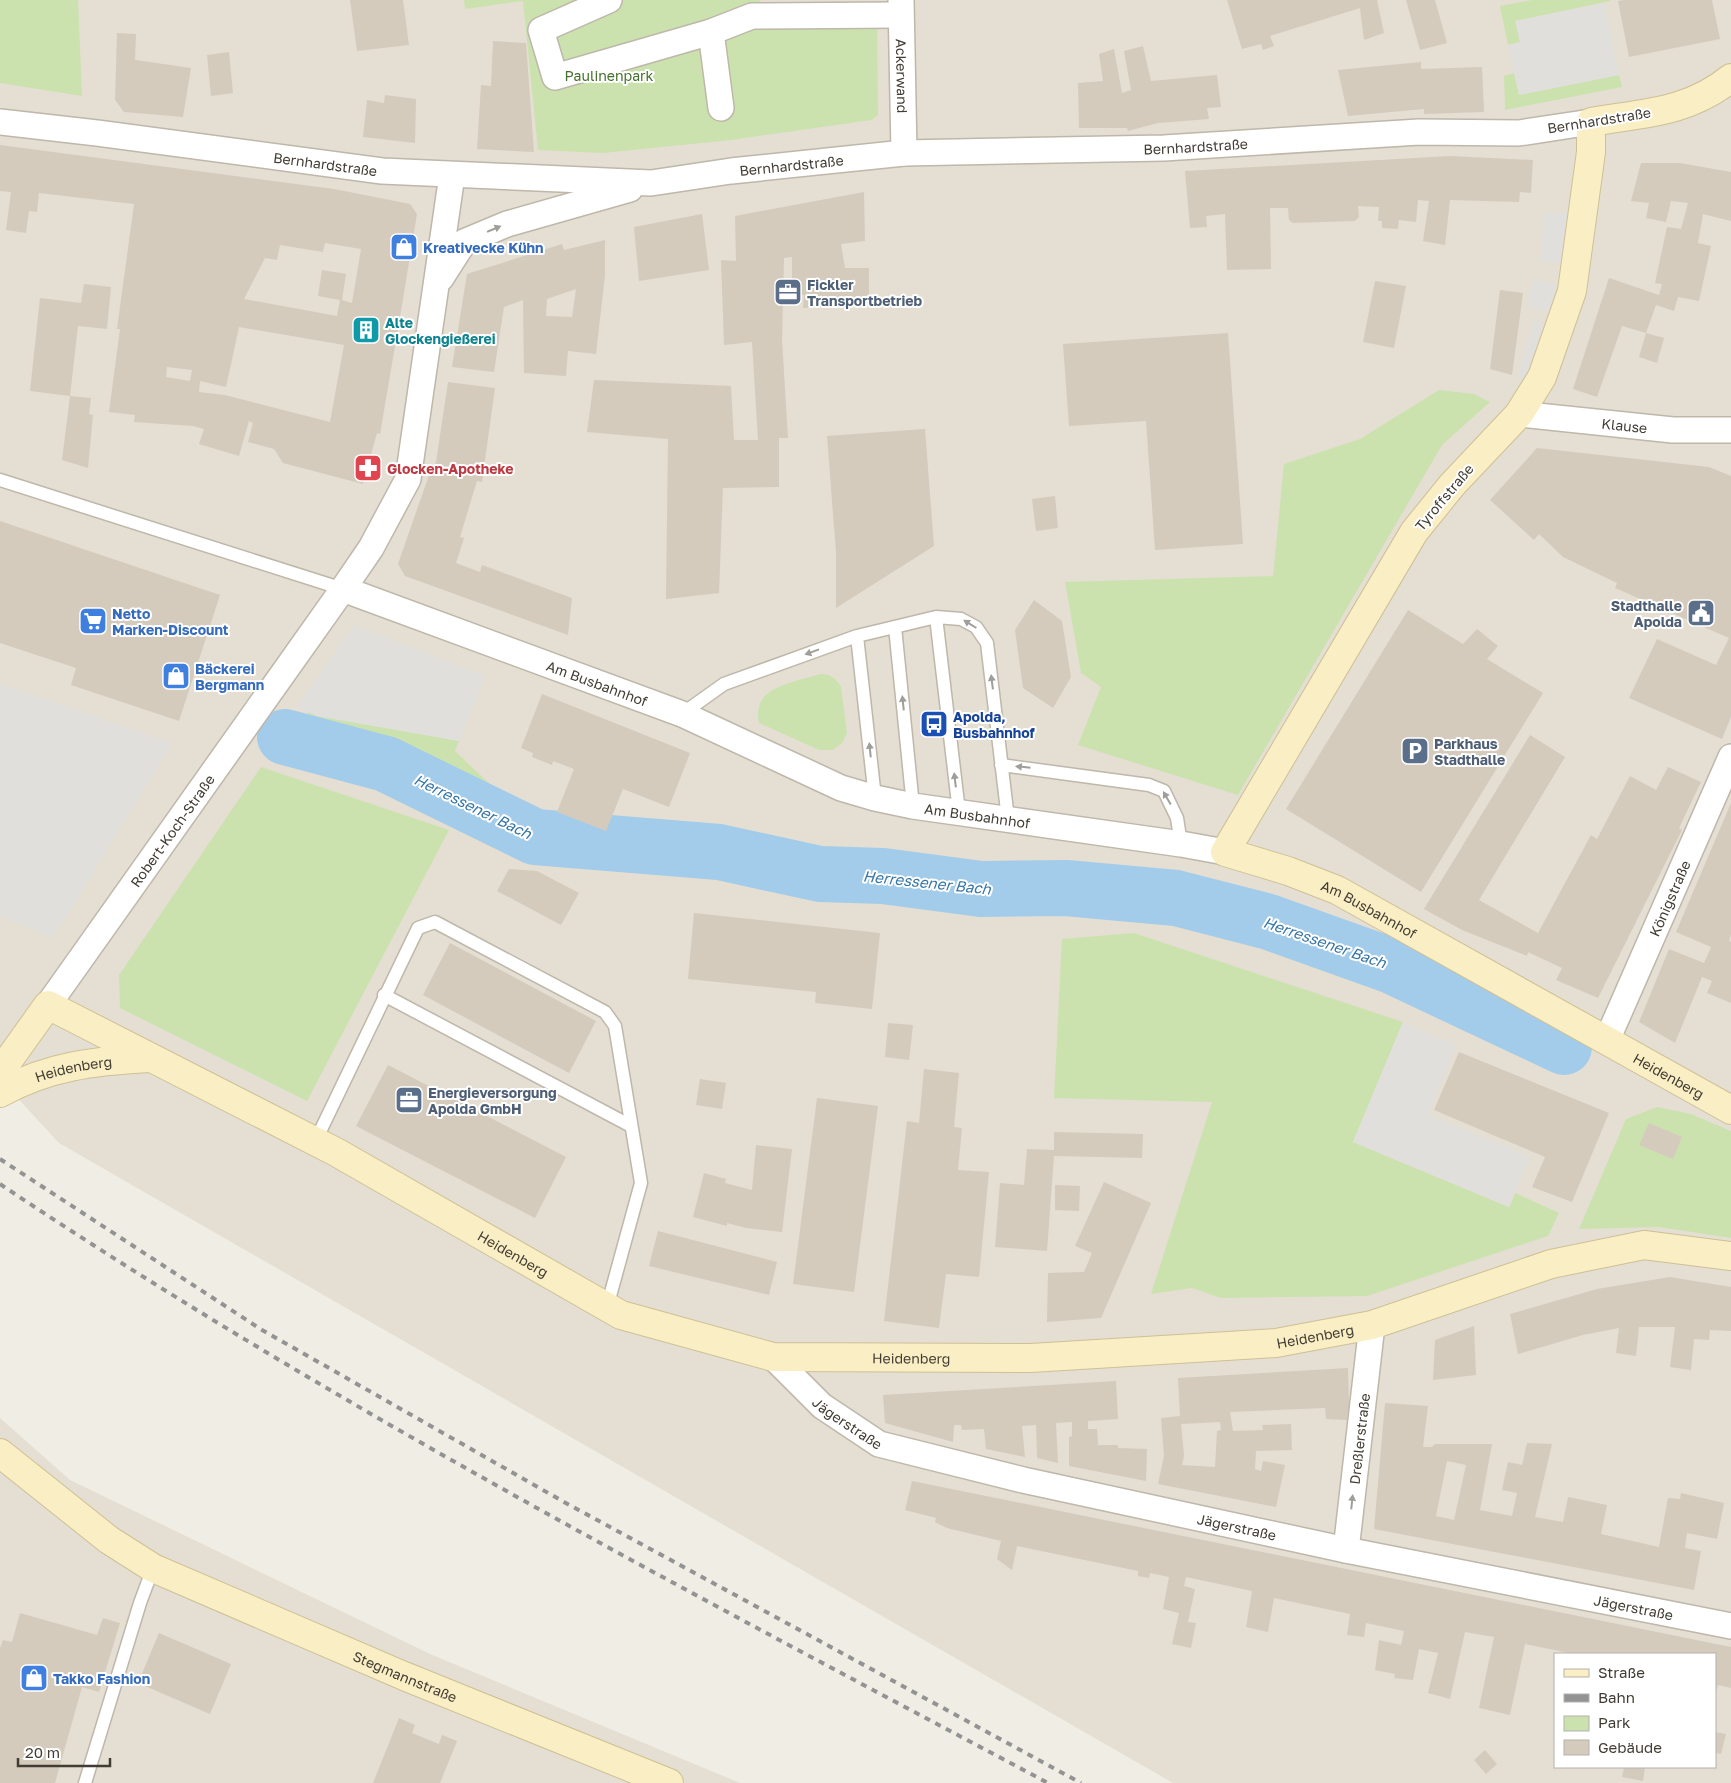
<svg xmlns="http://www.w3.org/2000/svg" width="1731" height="1783" font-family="'Golos Text',sans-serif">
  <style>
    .residential { fill: #e4dfd2; fill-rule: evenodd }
    .green { fill: #cbe2af }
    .parking { fill: #e1dfdc }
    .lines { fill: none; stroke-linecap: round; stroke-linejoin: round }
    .river { stroke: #a3ccea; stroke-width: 56 }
    .building { fill: #d4cbbd; fill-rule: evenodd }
    .lane-casing { stroke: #beb7aa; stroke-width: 15 }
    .street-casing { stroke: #beb7aa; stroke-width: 28 }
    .secondary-casing { stroke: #cec096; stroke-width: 30 }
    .lane { stroke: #fff; stroke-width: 12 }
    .street { stroke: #fff; stroke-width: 25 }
    .secondary { stroke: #faeec4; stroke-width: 28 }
    .rail { stroke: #939393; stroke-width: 4; stroke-dasharray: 6 6; stroke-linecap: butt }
    .oneway { fill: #a09e9a }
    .labels { text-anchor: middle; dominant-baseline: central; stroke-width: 4; stroke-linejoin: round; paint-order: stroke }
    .park-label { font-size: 14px; fill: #456f2c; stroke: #fff }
    .street-label { font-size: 14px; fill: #423d34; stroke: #fff }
    .shop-label { font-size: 14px; font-weight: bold; fill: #366cbe; stroke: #fff; text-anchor: start }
    .service-label { font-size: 14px; font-weight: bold; fill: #4e5e75; stroke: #fff; text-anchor: start }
    .culture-label { font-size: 14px; font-weight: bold; fill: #0d838f; stroke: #fff; text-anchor: start }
    .health-label { font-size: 14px; font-weight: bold; fill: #be3a42; stroke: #fff; text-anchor: start }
    .transit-label { font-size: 14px; font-weight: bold; fill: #164399; stroke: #fff; text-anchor: start }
    .water-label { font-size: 15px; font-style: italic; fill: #3675a5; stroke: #fff }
  </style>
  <rect width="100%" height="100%" fill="#f0ede4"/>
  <path class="residential" d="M0 0H1731V1783H1173L59 1143 0 1079ZM1555 1654H1715V1767H1555Z
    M0 1418 70 1480 430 1654 740 1783H0Z"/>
  <path class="green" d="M0 0H78L82 96 0 83Z
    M464 0H760L762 9 877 13 878 115 872 120 731 140 603 153 538 150 523 1 465 9Z
    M1532 0H1610V1L1516 21 1520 42 1508 45 1500 6Z
    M1514 73 1519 95 1619 75 1622 87 1505 110 1504 76Z
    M1439 390 1474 394 1490 402 1442 445 1238 795 1078 745 1101 687 1081 673 1065 582 1273 576 1284 464 1360 439Z
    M820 674C830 674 836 678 841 687L847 733 842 743 833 750H819L759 723C751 686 793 683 820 674Z
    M308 712 459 741 455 751 494 788 487 804 387 757 337 744 334 728 304 720Z
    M261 767 449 830 307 1101 120 1008 119 975Z
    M1134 933 1403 1022 1353 1142 1509 1207 1515 1193 1559 1213 1548 1236 1367 1296 1221 1298 1192 1288 1151 1294 1212 1102 1054 1098 1062 939Z
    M1657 1107 1691 1114 1731 1131V1238L1659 1227 1579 1229 1626 1119Z"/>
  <path class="parking" d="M1604 3 1619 75 1519 95 1508 45 1520 42 1515 21Z
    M1544 212 1568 213 1564 263 1540 261Z
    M1534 280 1557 285 1549 312 1526 306Z
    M1534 320 1545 324 1527 382 1517 378Z
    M354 625 485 676 459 741 316 716 297 707Z
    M0 684 172 743 53 938 0 916Z
    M1403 1022 1456 1045 1428 1115 1530 1157 1509 1207 1353 1142Z"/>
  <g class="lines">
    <path class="river" d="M285 737 386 764 535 837 719 852 820 874 883 876 981 889 1066 888 1176 898 1269 922 1392 966 1564 1047"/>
  </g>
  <path class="building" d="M350 0H403L409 45 357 51Z
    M1227 0H1377L1384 33 1364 40 1360 8 1270 36 1274 46 1263 50 1261 44 1242 49Z
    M1406 0H1435L1447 43 1420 50Z
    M1624 0H1712L1720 39 1629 57 1618 1Z
    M117 33 136 34 135 60 191 68 183 117 124 112 115 100Z
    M493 41 526 43 534 152 477 149 481 85 491 86Z
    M1143 46 1151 81 1217 75 1221 107 1207 108 1209 119 1158 123 1128 131 1127 128H1079L1078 83 1103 81 1099 54 1114 49 1122 93 1131 90 1124 51Z
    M229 52 233 93 211 96 207 55Z
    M1421 62V69L1482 67 1484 112 1424 114V109L1348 116 1338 70Z
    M385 95 416 99 415 143 363 137 367 100 384 103Z
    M0 145 334 189 410 204 417 214 401 311 380 434 377 433 363 484 283 463 274 449 248 442 253 423 249 421 239 456 199 444 204 429 193 426 134 422 135 415 109 412 120 329H117L134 204 39 193 37 212 29 211 26 233 6 230 11 192 0 191ZM325 243 361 249 352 303 342 300 346 274 322 270 318 296 340 300 337 316 244 299 265 258 277 260 280 245 323 252ZM239 327 344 345 330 422 225 395 199 392 200 381 226 387ZM167 367 192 370 190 381 166 377Z
    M1450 156 1533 160 1531 193 1520 192 1519 202 1450 200 1445 245 1423 241 1429 201 1418 200 1416 222 1399 220 1398 229 1382 228V221H1378L1379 207 1358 206 1359 217 1355 221 1293 223 1289 220 1288 208H1270L1271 269 1227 270 1225 214 1206 216 1207 227 1190 228 1185 171Z
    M1641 163H1680L1731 172V221L1703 214 1698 243 1711 246 1699 301 1678 297 1674 311 1656 305 1646 333 1622 326 1597 397 1573 389 1609 278 1659 295 1662 284 1655 283 1667 227 1681 229 1688 203 1671 201 1666 222 1646 218 1649 203 1631 201Z
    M864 192 865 241 841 244 845 268H869V305L803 308 804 295H792V257L784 258 782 340 788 438H779V487L723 488 719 593 666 599 668 439 587 432 594 380 731 386 734 440H758L752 342 724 345 721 260 736 261 735 216Z
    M702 214 709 270 639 281 634 227Z
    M605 240V275L596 354 568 351 566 376 524 373 523 300 504 307 494 372 452 367 467 274 562 244 564 250ZM576 289 572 317 546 316 547 299Z
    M1375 281 1406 286 1394 348 1363 342Z
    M84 284 111 287 107 329 78 326 70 396 30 391 40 298 81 303Z
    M1500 290 1523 293 1512 375 1490 369Z
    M1228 333 1243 544 1155 550 1146 421 1069 426 1063 344Z
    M1646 333 1664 338 1657 363 1639 357Z
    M448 382 495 388 482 482 477 481 460 537 464 538 456 563 480 572 482 565 572 598 568 635 405 576 398 564 429 475 436 462Z
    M70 396 91 398 89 414 93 415 88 468 62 460Z
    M925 429 934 546 836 608V553L827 436Z
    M1537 448 1709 467 1731 476V717L1722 739 1629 698 1657 639 1716 665 1729 638 1615 588 1617 583 1563 557 1539 534 1534 540 1490 500Z
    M1055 496 1058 528 1036 531 1032 499Z
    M0 521 220 595 179 721 71 685 76 668 0 643Z
    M1034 600 1062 621 1071 677 1053 708 1023 688 1015 630Z
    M1408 610 1463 644 1477 629 1498 646 1487 659 1543 693 1421 892 1286 809Z
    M542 694 690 753 669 807 623 789 606 831 557 812 574 769 553 761 552 765 532 757 533 753 521 748Z
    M1530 735 1565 757 1479 900 1538 933 1591 835 1597 839 1630 776 1656 790 1668 767 1701 782 1679 828 1682 830 1598 998 1556 980 1562 968 1528 952 1527 956 1462 930 1424 909Z
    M1731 803V935L1729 941 1731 942V1003L1707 993 1712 981 1702 977 1675 1043 1639 1022 1669 949 1704 963 1711 947 1676 932Z
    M509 869 537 871 579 893 561 925 497 891Z
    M694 913 880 933 872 1009 815 1003 816 992 688 979Z
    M450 943 596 1021 569 1073 423 995Z
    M888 1023 913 1025 909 1060 885 1057Z
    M1459 1052 1609 1113 1572 1202 1532 1187 1545 1157 1434 1110Z
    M388 1065 566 1157 535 1218 356 1126Z
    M924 1069 959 1073 954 1127 962 1128 958 1170 989 1172 979 1277 946 1274 939 1328 884 1321 907 1121 919 1123Z
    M700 1079 726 1083 722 1109 696 1105Z
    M817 1098 878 1106 854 1292 793 1284Z
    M1649 1123 1682 1137 1673 1159 1639 1145Z
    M1054 1132 1143 1134 1142 1158 1054 1156 1047 1251 995 1247 1000 1183 1024 1185 1027 1149 1054 1150Z
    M756 1145 792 1149 782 1232 746 1228 727 1223V1226L693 1217 704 1173 726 1179 725 1183 752 1190Z
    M1104 1182 1151 1203 1101 1318 1047 1322 1048 1273 1084 1272 1092 1253 1075 1246Z
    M1055 1185 1080 1186 1079 1211 1055 1210Z
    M658 1231 777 1262 769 1295 649 1266Z
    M1670 1277 1731 1287V1331L1710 1330 1709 1340 1694 1339 1691 1370 1670 1367 1675 1327H1639L1636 1356 1616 1353 1619 1328 1583 1335 1518 1354 1510 1314 1597 1289Z
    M1474 1326 1476 1375 1433 1380 1435 1340Z
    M1348 1368 1349 1405 1347 1420 1326 1419 1325 1408 1230 1412 1233 1431 1263 1430 1262 1425 1291 1424 1292 1450 1256 1451 1255 1469 1261 1471 1263 1461 1285 1465 1276 1507 1158 1484 1164 1456 1161 1418 1180 1416 1178 1378ZM1220 1422 1221 1430 1217 1431 1215 1467 1182 1465 1184 1455 1181 1424Z
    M1116 1381 1118 1419 1088 1421V1429H1097L1098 1445H1118V1448L1147 1449 1146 1481 1069 1466V1437L1072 1436V1422L1056 1423 1058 1463 1037 1458 1036 1425 1022 1426 1025 1457 986 1449 984 1429 962 1430 961 1425H954L953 1442 885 1423 883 1395Z
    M1385 1403 1428 1406 1423 1447H1432L1435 1444H1492L1480 1510 1512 1516 1517 1493 1502 1490 1508 1462 1522 1465 1527 1443 1552 1444 1535 1517 1563 1522 1568 1497 1607 1505 1601 1534 1659 1547 1668 1498 1680 1499 1681 1493 1724 1503 1717 1539 1687 1533 1685 1548 1701 1551 1694 1590 1374 1529ZM1447 1461 1466 1465 1454 1520 1436 1516Z
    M912 1481 1731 1647V1688L1718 1685 1715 1695V1654H1574L1525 1644 1510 1715 1479 1708 1494 1637 1465 1632 1450 1699 1428 1693 1438 1653 1419 1649 1413 1680 1394 1678 1395 1674 1375 1670 1379 1640 1401 1645 1404 1631 1366 1623 1364 1637 1347 1635 1350 1614 1274 1598 1268 1632 1246 1627 1252 1591 1186 1577 1184 1586 1195 1589 1188 1622 1196 1623 1191 1648 1172 1644 1179 1613 1163 1609 1169 1577 1150 1573 1149 1578 1138 1576V1571L1017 1546 1012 1570 997 1559 1001 1541 947 1528 935 1522 936 1518 905 1510Z
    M20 1613 97 1635 103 1618 120 1623 99 1692 82 1687 55 1783H0V1648L3 1640 12 1642Z
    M159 1633 231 1664 210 1714 138 1683Z
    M399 1718 415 1725 412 1733 439 1744 442 1735 457 1741 440 1783H373Z
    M1715 1732 1726 1734 1721 1754 1715 1753Z
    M1485 1750 1497 1764 1486 1774 1474 1760Z
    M1624 1767H1645L1643 1781 1622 1777Z"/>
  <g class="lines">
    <defs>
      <path id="lane" d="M0 480 343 589
        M936 617 959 812
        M895 627 913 806
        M857 636 875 798
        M682 714 724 684 857 636 936 617 961 619 976 627 987 643 1008 819
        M1001 765 1149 785 1164 791 1177 818 1181 844
        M384 995 631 1126
        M315 1142 418 928 435 922 605 1012 615 1026 641 1183 607 1307
        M85 1783 140 1603 153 1568"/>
      <g id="street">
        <path d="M609 0 541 30 555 77 711 32"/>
        <path id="s1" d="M901 0 904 153"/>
        <path d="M721 108 711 32 752 16 900 15"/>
        <path id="s2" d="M0 122 97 133 382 171 651 183 731 171 904 153 1164 148 1419 132 1519 133 1591 122"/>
        <path d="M441 278 464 242 507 224 630 189"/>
        <path id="s3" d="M1519 414 1673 430H1731"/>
        <path id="s4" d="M343 589 682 714 841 788 875 798 913 806 1181 844 1225 852"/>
        <path id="s5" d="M48 1005 343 589 371 548 408 479 452 175"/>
        <path id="s6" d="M1607 1040 1731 757"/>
        <path id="s7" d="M773 1357 822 1406 879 1444 1023 1480 1346 1550 1731 1626"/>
        <path id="s8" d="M1346 1550 1372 1325"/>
      </g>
      <g id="secondary">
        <path id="s9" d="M1731 78C1688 113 1643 113 1591 122V152L1572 291 1542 377 1519 414 1452 485 1414 532 1225 852 1288 871 1337 890 1731 1110"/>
        <path id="s10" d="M0 1072 48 1005 336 1152 621 1315 773 1357 1031 1358 1276 1343 1372 1325 1551 1264 1644 1245 1731 1256"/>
        <path id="s11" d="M0 1093C48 1066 95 1061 149 1058"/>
        <path id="s12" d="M0 1453 109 1540 153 1568 404 1676 669 1783"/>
      </g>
    </defs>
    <use href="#lane" class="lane-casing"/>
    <use href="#street" class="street-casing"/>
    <use href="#secondary" class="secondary-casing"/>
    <use href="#lane" class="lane"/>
    <use href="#street" class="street"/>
    <use href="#secondary" class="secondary"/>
    <path class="rail" d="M0 1159 262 1330 336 1372 564 1502 1081 1783
      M0 1184C335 1408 693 1594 1048 1783"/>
  </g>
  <defs><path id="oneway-solid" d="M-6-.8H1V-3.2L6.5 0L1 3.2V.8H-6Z" transform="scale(1.25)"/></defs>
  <g class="oneway">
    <use href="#oneway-solid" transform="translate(494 229) rotate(-23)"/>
    <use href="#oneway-solid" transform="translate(970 624) rotate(-148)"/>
    <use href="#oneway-solid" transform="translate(812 652) rotate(160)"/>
    <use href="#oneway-solid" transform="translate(992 682) rotate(-97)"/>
    <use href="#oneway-solid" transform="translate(903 703) rotate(-96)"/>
    <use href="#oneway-solid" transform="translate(870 750) rotate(-96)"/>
    <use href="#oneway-solid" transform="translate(1023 767) rotate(-174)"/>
    <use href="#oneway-solid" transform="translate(955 780) rotate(-97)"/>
    <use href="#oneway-solid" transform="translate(1167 798) rotate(-120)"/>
    <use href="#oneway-solid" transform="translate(1352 1502) rotate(-84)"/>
  </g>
  <defs>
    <symbol id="shop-square" viewBox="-11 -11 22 22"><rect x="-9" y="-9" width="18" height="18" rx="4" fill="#3f7fe0" stroke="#fff"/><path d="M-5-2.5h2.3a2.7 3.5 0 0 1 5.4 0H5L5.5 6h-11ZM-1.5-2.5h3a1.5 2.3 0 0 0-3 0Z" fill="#fff"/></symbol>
    <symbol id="office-square" viewBox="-11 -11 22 22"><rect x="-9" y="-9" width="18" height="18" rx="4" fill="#5c6f8a" stroke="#fff"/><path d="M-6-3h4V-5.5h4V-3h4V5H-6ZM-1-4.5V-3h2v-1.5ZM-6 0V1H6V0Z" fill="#fff"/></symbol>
    <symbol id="building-square" viewBox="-11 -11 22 22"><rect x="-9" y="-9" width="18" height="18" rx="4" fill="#0f9aa8" stroke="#fff"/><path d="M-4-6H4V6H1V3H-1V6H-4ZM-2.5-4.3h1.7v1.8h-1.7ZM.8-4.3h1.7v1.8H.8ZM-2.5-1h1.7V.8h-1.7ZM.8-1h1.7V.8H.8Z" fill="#fff"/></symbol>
    <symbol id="pharmacy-square" viewBox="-11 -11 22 22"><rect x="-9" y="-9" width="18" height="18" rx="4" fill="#e0444e" stroke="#fff"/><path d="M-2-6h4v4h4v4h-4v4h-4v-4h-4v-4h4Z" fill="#fff"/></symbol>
    <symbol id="civic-square" viewBox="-11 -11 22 22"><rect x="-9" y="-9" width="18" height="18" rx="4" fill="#5c6f8a" stroke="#fff"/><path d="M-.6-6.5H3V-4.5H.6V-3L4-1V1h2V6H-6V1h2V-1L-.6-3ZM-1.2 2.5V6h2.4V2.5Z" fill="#fff"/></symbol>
    <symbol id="supermarket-square" viewBox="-11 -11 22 22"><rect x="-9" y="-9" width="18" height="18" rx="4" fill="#3f7fe0" stroke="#fff"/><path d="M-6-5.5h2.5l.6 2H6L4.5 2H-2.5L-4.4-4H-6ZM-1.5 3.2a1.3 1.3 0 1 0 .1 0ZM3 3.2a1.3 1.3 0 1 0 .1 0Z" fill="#fff"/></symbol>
    <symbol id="bus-square" viewBox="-11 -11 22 22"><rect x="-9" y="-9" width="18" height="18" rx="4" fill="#1a4fb4" stroke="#fff"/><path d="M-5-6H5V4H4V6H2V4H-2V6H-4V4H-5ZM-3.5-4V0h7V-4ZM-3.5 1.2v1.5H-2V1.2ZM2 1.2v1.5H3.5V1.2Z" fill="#fff"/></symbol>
    <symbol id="parking-square" viewBox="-11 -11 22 22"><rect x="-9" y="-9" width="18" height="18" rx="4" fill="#5c6f8a" stroke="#fff"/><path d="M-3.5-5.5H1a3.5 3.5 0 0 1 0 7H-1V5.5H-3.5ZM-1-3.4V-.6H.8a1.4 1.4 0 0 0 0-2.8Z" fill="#fff"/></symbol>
  </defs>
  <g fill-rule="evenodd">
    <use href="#shop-square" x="388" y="231" width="32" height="32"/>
    <use href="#office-square" x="772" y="276" width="32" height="32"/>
    <use href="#building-square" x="350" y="314" width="32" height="32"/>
    <use href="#pharmacy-square" x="352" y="452" width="32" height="32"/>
    <use href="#civic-square" x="1685" y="597" width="32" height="32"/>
    <use href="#supermarket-square" x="77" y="605" width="32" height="32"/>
    <use href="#shop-square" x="160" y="660" width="32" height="32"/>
    <use href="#bus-square" x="918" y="708" width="32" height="32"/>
    <use href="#parking-square" x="1399" y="735" width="32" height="32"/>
    <use href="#office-square" x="393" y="1084" width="32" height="32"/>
    <use href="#shop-square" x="18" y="1662" width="32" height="32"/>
  </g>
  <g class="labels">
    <g class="park-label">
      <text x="609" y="75">Paulinenpark</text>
    </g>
    <g class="street-label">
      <text stroke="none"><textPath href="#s1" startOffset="76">Ackerwand</textPath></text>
      <text transform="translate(1599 120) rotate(-9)">Bernhardstraße</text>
      <text stroke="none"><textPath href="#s2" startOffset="1201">Bernhardstraße</textPath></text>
      <text stroke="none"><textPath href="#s2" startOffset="328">Bernhardstraße</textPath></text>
      <text stroke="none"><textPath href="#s2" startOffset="796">Bernhardstraße</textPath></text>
      <text stroke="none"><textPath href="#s3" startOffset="106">Klause</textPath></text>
      <text transform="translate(1444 497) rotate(-50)">Tyroffstraße</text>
      <text stroke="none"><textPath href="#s4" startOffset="271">Am Busbahnhof</textPath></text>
      <text stroke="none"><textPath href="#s4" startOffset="676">Am Busbahnhof</textPath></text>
      <text stroke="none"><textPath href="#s5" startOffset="214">Robert-Koch-Straße</textPath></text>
      <text stroke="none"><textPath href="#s6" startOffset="155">Königstraße</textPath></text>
      <text stroke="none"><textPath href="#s9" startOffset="1139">Am Busbahnhof</textPath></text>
      <text stroke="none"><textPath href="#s11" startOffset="78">Heidenberg</textPath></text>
      <text stroke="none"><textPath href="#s9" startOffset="1482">Heidenberg</textPath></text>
      <text stroke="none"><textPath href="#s10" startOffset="610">Heidenberg</textPath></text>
      <text stroke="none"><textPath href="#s10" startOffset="1435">Heidenberg</textPath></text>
      <text stroke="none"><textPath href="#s10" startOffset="1030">Heidenberg</textPath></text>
      <text stroke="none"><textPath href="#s7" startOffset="100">Jägerstraße</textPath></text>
      <text stroke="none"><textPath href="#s8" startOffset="112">Dreßlerstraße</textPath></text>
      <text stroke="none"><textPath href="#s7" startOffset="505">Jägerstraße</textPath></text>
      <text stroke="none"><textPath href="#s7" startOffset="910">Jägerstraße</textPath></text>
      <text stroke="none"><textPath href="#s12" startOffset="466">Stegmannstraße</textPath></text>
    </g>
    <g class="shop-label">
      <text x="423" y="247">Kreativecke Kühn</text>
      <text x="112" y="613">Netto<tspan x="112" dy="16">Marken-Discount</tspan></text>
      <text x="195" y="668">Bäckerei<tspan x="195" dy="16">Bergmann</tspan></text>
      <text x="53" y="1678">Takko Fashion</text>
    </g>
    <g class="service-label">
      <text x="807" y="284">Fickler<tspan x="807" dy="16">Transportbetrieb</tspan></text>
      <text x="1682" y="605" text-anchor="end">Stadthalle<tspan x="1682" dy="16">Apolda</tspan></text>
      <text x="1434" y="743">Parkhaus<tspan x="1434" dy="16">Stadthalle</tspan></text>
      <text x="428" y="1092">Energieversorgung<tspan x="428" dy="16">Apolda GmbH</tspan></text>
    </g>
    <g class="culture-label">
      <text x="385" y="322">Alte<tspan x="385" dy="16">Glockengießerei</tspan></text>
    </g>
    <g class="health-label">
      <text x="387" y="468">Glocken-Apotheke</text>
    </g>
    <g class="transit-label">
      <text x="953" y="716">Apolda,<tspan x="953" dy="16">Busbahnhof</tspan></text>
    </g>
    <g class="water-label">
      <text transform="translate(473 806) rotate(26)">Herressener Bach</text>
      <text transform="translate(927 882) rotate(6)">Herressener Bach</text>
      <text transform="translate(1325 942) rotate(19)">Herressener Bach</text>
    </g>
  </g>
  <rect x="1554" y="1653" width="162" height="115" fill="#ffffff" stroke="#b3b1ae"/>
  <rect x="1564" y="1669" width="25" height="8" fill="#faeec4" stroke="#b3b1ae"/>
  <text x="1598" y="1678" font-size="15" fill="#423d34">Straße</text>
  <rect x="1564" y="1694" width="25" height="8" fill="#939393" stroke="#b3b1ae"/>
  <text x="1598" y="1703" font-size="15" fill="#423d34">Bahn</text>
  <rect x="1564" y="1716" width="25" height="15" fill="#cbe2af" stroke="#b3b1ae"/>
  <text x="1598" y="1728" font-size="15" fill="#423d34">Park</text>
  <rect x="1564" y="1740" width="25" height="15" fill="#d4cbbd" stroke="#b3b1ae"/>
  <text x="1598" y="1753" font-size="15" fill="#423d34">Gebäude</text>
  <path d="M18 1758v8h92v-8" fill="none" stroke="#423d34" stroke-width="2.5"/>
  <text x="25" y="1758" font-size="15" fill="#423d34" stroke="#ffffff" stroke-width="4" paint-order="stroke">20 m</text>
</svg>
